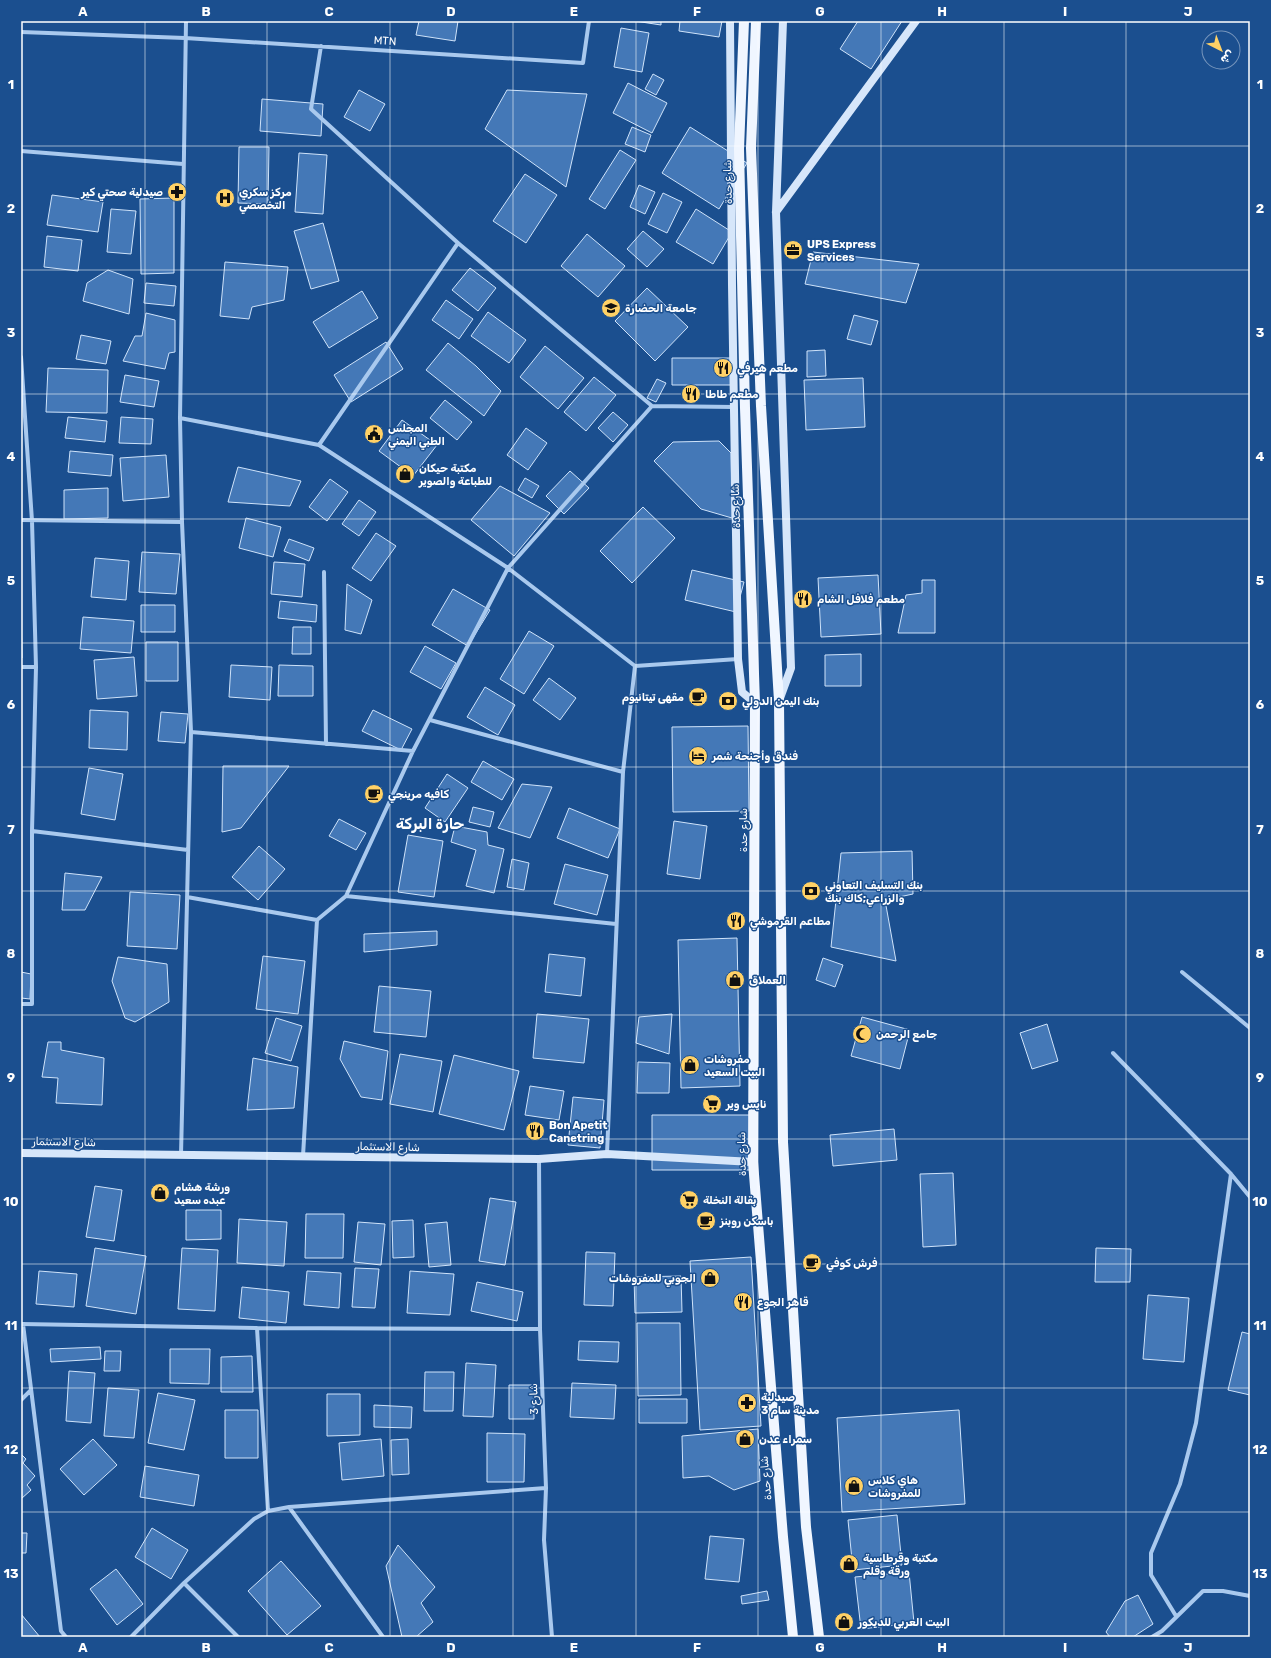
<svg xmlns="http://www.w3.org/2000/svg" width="1271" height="1658" font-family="Rubik,'Noto Naskh Arabic',sans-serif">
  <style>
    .building { fill: #4478b7; stroke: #cfe3fa }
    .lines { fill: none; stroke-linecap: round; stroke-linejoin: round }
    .street { stroke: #a9c9ee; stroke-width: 4 }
    .secondary { stroke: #d6e6fa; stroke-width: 8 }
    .primary { stroke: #f0f6ff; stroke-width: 10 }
    .grid { fill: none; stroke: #fff; stroke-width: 1; stroke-opacity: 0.55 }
    .labels { text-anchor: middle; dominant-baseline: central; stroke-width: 3; stroke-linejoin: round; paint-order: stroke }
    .street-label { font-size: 11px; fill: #fff; stroke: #1b4f8f }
    .poi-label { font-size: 11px; font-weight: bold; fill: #fff; stroke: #1b4f8f; text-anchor: start }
    .district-label { font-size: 15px; font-weight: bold; fill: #fff; stroke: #1b4f8f }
    .neatline { fill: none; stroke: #fff; stroke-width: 1.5 }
    .grid-label { font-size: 13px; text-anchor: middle; font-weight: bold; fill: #fff }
  </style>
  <rect width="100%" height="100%" fill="#1b4f8f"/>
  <path class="building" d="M419 21H458L455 41 416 35Z
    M635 21H661V25Z
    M680 21H722L719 37 679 31Z
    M858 21H902L871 69 840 49Z
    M621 28 649 33 642 72 614 67Z
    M653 74 664 80 656 95 645 89Z
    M628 83 667 103 652 133 613 113Z
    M359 90 385 104 370 131 344 117Z
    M507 90 587 94 566 187 485 129Z
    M262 99 323 104 321 136 260 131Z
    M632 127 651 135 645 152 625 144Z
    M690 127 747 163 719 209 662 173Z
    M239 147H269L268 204 238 203Z
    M620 150 636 160 605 209 589 199Z
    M299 153 327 155 323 214 295 212Z
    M525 174 557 195 526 243 493 221Z
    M639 185 655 192 645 214 630 207Z
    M663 193 682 202 667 233 648 224Z
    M52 195 103 202 98 232 47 225Z
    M174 198V273L141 274 140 199Z
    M111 209 136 211 131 254 107 252Z
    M696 209 732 232 713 264 676 242Z
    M323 223 339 281 311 289 294 231Z
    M643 231 664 249 647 267 627 249Z
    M587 234 625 266 598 297 561 266Z
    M47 236 82 240 78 271 44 267Z
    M813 252 919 264 906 303 805 284Z
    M225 262 288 267 284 300 252 307 249 319 220 316Z
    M470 268 496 288 478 311 452 290Z
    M108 270 133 279 129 314 83 301 87 283Z
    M146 283 176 286 174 306 144 303Z
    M647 288 688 327 655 361 615 321Z
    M362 291 378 318 329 348 313 322Z
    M446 300 473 319 459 339 432 320Z
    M488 312 526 340 509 363 471 336Z
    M146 313 175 320V352L169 353 165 369 123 361 135 336H142Z
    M854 315 878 321 871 345 847 339Z
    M81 335 111 341 106 364 76 359Z
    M386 342 403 369 351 402 334 375Z
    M448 343 476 366 501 391 484 416 426 370Z
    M545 346 584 378 558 409 520 377Z
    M825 350 826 376 807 377V351Z
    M672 358H731V385H672Z
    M48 368 108 370 107 413 46 412Z
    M125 375 159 381 154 407 120 402Z
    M594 377 616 395 586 431 564 412Z
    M863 378 865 427 806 430 804 380Z
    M657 379 666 383 656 402 647 398Z
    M445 400 472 422 457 440 430 418Z
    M613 412 628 425 613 442 598 428Z
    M68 417 107 421 105 442 65 438Z
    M121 417 153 419 151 444 119 443Z
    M402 420 437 445 413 476 379 451Z
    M526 428 547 443 528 470 507 455Z
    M719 441 731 453 732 518 701 509 654 461 673 442Z
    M70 451 113 455 111 476 68 472Z
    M166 455 169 497 123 501 120 458Z
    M238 467 301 481 290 506 228 502Z
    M570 471 589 488 564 514 546 496Z
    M525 478 539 486 532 498 518 490Z
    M330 479 348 492 327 521 309 507Z
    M500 486 550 513 514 556 471 520Z
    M108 488V518L64 519V490Z
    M359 500 376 512 359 536 342 524Z
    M643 507 675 538 632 583 600 551Z
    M246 518 281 527 273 557 239 548Z
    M376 533 396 546 371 581 352 568Z
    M289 539 314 548 309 561 284 551Z
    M142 552 180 554 176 594 139 592Z
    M95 558 129 561 126 600 91 597Z
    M274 562 305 564 302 597 271 594Z
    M692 570 744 582 736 612 685 600Z
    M878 575 881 634 821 637 818 578Z
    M922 580H935V633H898L906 595 922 593Z
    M347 584 372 600 361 634 345 630Z
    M453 589 490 610 468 646 432 625Z
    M280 601 317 605 316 622 278 618Z
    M141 605H175V632H141Z
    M21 614 22 658H21Z
    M83 617 134 621 131 653 80 649Z
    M293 627H311V654H292Z
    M529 631 554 646 524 694 500 679Z
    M146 642H178V681H146Z
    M425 646 456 663 441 689 410 672Z
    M861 654V686H825V655Z
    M134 657 137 696 97 699 94 660Z
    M231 665 272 667 270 700 229 697Z
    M279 665 313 666V696H278Z
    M549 678 576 698 560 720 533 700Z
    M485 687 515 705 498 735 467 717Z
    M90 710 128 712 127 750 89 748Z
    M373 710 412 729 401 750 362 731Z
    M161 712 188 714 185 743 158 741Z
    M748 726 749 811 673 812 672 727Z
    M483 761 514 779 502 800 471 782Z
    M223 766H289L241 828 222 832Z
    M89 768 123 774 115 820 81 814Z
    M447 774 468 788 445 822 425 808Z
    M522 784 552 787 530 838 498 828Z
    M473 807 494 812 490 827 469 822Z
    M569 808 620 829 608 858 557 838Z
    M339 819 366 833 356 850 329 836Z
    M674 821 707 826 700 879 667 874Z
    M455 826 487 832 488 845 504 849 494 893 466 886 476 850 451 842Z
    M408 835 443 841 434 897 398 892Z
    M259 846 285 869 258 900 232 877Z
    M912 851 913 894 885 900 896 961 831 947 841 853Z
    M512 859 529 863 524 890 507 887Z
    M565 864 608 875 597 915 554 904Z
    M65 873 102 877 85 910H62Z
    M130 892 180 895 177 949 127 946Z
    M437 931V945L364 952V934Z
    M737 938 740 1086 681 1088 678 940Z
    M549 954 585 958 581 996 545 992Z
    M263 956 305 961 298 1014 256 1009Z
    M118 957 167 964 169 1002 135 1022 125 1018 112 981Z
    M823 958 843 965 835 987 816 980Z
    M21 972 31 974 30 999 21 998Z
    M379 986 431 991 426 1037 374 1032Z
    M537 1014 589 1019 584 1063 533 1058Z
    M672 1014 669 1054 636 1043 639 1017Z
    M862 1017 910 1030 900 1069 851 1056Z
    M276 1018 302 1026 291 1061 265 1053Z
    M1047 1024 1058 1061 1032 1069 1020 1033Z
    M344 1041 388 1051 382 1100 361 1097 340 1059Z
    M48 1042H61V1050L104 1058 102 1105 56 1103 58 1078 42 1077Z
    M400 1054 442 1061 433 1112 390 1104Z
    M454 1055 519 1071 504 1130 439 1114Z
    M253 1058 298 1067 294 1108 247 1110Z
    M638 1062 670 1063 669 1093H637Z
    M530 1086 564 1091 559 1120 525 1115Z
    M573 1097 604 1100 600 1148 568 1145Z
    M652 1115H751V1170H652Z
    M894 1129 897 1160 833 1166 830 1135Z
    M953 1173 956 1245 923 1247 920 1174Z
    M95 1186 122 1190 114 1241 86 1237Z
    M490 1198 516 1202 505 1265 479 1261Z
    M186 1210H221V1239L186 1240Z
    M306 1214H344L343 1258H305Z
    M239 1219 287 1222 284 1266 237 1263Z
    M413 1220 414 1257 393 1258 392 1221Z
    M358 1222 385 1224 381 1265 354 1262Z
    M447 1222 451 1265 429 1267 425 1224Z
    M95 1248 146 1256 136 1314 86 1306Z
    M182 1248 218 1250 215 1311 178 1309Z
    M1096 1248 1131 1249 1130 1282H1095Z
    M586 1252 615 1253 613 1306 584 1305Z
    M751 1257 761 1426 700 1430 690 1261Z
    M355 1268 379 1269 375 1308 352 1307Z
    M39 1271 77 1274 74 1307 36 1304Z
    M307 1271 341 1273 339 1308 304 1305Z
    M410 1271 454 1274 450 1315 407 1313Z
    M681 1276 682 1312 635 1313 634 1277Z
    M477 1282 523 1292 517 1321 471 1311Z
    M242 1287 289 1292 286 1323 239 1318Z
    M1148 1295 1189 1298 1184 1362 1143 1359Z
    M637 1323H680L681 1395 638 1396Z
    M1242 1332 1250 1334V1395L1228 1390Z
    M579 1341 619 1342 618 1362 578 1360Z
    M100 1347 101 1359 51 1362 50 1349Z
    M170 1349H210L209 1384 170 1383Z
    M105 1351H121L120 1371H104Z
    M252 1356 253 1392H221V1357Z
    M466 1363 496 1365 493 1417 463 1416Z
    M69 1371 95 1373 91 1423 66 1421Z
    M425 1372H454L453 1411H424Z
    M572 1383 616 1385 614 1419 570 1417Z
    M509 1385H534V1419H509Z
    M108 1388 139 1390 134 1438 104 1436Z
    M158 1393 195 1400 184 1450 148 1443Z
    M327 1394H360V1435L327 1436Z
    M639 1399H687V1423H639Z
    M374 1405 412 1407 411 1428 374 1427Z
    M225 1410H258V1458H225Z
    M959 1410 965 1504 842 1512 837 1418Z
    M758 1429 760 1481 734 1490 709 1476 683 1478 682 1436Z
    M487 1433 525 1434 524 1482H487Z
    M93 1439 117 1465 84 1495 60 1469Z
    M381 1439 384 1476 342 1480 339 1443Z
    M408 1439 409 1474 392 1475 391 1440Z
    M21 1454 26 1459 23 1463 35 1476 27 1485 31 1490 21 1499Z
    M145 1466 199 1475 194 1506 140 1497Z
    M897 1515 902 1565 853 1570 848 1520Z
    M152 1528 188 1550 171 1579 135 1557Z
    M21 1533H27L26 1553H21Z
    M710 1536 744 1539 739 1582 705 1579Z
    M398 1545 435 1587 421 1603 433 1622 416 1637H402L386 1566Z
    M281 1561 321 1606 287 1635 248 1591Z
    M116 1569 143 1604 117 1625 90 1589Z
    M909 1572 914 1623 861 1629 855 1577Z
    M767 1591 769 1600 742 1604 741 1596Z
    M1138 1595 1153 1624 1133 1637H1110L1106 1632 1125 1601Z
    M21 1614 40 1637H21Z"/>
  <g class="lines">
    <path class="street" d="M21 32 185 38 583 63 589 21
      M321 46 311 109 458 243 652 406 734 407
      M21 151 183 164
      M21 357 32 521 36 667 32 831V1004H21
      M180 418 319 445 508 568 635 666 738 659
      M319 445 458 243
      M21 520 182 522
      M324 572 326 744
      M21 667H36
      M430 720 623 772
      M191 732 413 751
      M32 831 188 850
      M346 896 616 924
      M187 897 317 920
      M1182 972 1250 1028
      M1113 1053 1231 1174 1250 1197
      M607 1154 623 772 635 666
      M181 1155 191 732 182 522 180 418 186 21
      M303 1156 317 920 346 896 413 751 508 568 652 406
      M539 1159 540 1329 546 1488 544 1540 552 1637
      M21 1324 257 1328 540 1329
      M23 1324 61 1631 66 1637
      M257 1328 268 1511
      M21 1400 31 1390
      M289 1507 383 1637
      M184 1583 238 1637
      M1176 1616 1151 1575V1553L1180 1484 1196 1423 1231 1174
      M131 1637 184 1583 254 1519 268 1511 289 1507 546 1488
      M1152 1637 1162 1631 1203 1591H1223L1250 1596"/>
    <path class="secondary" d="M730 21 732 285 738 659 742 692 755 703
      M776 212 916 21
      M780 698 791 668 776 212 783 21
      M21 1153 539 1159 607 1154 753 1162"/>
    <path class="primary" d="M744 21 739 149 745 408 755 703 753 1162 783 1537 793 1637
      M756 22 751 148 761 406 779 701 783 1142 806 1527 819 1637"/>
  </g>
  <path class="grid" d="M145 21V1637M267 21V1637M390 21V1637M513 21V1637M636 21V1637M758 21V1637M881 21V1637M1004 21V1637M1126 21V1637M21 146H1250M21 270H1250M21 394H1250M21 519H1250M21 643H1250M21 767H1250M21 891H1250M21 1015H1250M21 1139H1250M21 1264H1250M21 1388H1250M21 1512H1250"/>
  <defs>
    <symbol id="pharmacy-disc" viewBox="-11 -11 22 22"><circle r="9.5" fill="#ffd166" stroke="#1b4f8f"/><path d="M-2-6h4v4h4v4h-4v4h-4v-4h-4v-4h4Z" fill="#111"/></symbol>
    <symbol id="hospital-disc" viewBox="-11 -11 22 22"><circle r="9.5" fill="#ffd166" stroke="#1b4f8f"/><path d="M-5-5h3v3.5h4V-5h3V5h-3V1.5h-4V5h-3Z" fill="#111"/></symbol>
    <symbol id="office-disc" viewBox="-11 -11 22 22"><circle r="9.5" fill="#ffd166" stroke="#1b4f8f"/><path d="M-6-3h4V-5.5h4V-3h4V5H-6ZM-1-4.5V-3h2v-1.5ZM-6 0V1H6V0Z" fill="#111"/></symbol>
    <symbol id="university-disc" viewBox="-11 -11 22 22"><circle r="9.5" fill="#ffd166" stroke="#1b4f8f"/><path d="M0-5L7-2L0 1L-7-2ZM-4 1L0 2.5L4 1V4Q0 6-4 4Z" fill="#111"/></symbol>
    <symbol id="restaurant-disc" viewBox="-11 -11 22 22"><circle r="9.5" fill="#ffd166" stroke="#1b4f8f"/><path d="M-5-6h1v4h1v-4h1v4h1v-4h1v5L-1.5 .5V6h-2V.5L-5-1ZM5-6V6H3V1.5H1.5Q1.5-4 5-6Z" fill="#111"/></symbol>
    <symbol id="civic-disc" viewBox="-11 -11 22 22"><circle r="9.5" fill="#ffd166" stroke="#1b4f8f"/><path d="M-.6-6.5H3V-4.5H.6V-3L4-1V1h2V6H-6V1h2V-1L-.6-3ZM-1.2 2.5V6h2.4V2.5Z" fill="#111"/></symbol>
    <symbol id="shop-disc" viewBox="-11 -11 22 22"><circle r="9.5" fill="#ffd166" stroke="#1b4f8f"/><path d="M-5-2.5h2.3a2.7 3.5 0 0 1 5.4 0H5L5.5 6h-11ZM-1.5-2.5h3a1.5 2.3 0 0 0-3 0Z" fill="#111"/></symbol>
    <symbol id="cafe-disc" viewBox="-11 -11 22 22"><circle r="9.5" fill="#ffd166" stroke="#1b4f8f"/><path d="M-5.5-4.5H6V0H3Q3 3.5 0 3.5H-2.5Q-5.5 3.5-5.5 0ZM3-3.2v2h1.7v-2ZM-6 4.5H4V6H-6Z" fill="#111"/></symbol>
    <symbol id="bank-disc" viewBox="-11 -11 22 22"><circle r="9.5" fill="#ffd166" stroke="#1b4f8f"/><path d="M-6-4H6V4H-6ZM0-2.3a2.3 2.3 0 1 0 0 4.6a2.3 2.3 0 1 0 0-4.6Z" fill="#111"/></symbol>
    <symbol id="hotel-disc" viewBox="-11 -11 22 22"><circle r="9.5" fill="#ffd166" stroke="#1b4f8f"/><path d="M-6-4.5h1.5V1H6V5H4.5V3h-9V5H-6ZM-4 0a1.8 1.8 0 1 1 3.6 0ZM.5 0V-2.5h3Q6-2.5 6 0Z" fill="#111"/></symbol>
    <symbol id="mosque-disc" viewBox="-11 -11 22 22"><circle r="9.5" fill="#ffd166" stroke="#1b4f8f"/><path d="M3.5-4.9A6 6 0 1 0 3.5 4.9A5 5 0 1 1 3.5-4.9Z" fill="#111"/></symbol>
    <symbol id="supermarket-disc" viewBox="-11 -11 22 22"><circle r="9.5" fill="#ffd166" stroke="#1b4f8f"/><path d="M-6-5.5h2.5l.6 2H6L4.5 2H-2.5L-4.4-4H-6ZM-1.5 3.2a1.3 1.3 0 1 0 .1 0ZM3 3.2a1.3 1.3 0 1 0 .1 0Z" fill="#111"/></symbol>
  </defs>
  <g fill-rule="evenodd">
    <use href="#pharmacy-disc" x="166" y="181" width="22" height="22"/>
    <use href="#hospital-disc" x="214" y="187" width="22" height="22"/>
    <use href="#office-disc" x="782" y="239" width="22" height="22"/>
    <use href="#university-disc" x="600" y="297" width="22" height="22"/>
    <use href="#restaurant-disc" x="712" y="357" width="22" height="22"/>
    <use href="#restaurant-disc" x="680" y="383" width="22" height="22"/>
    <use href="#civic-disc" x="363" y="423" width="22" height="22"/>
    <use href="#shop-disc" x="394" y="463" width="22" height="22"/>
    <use href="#restaurant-disc" x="792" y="588" width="22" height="22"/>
    <use href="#cafe-disc" x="687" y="686" width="22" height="22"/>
    <use href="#bank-disc" x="717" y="690" width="22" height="22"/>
    <use href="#hotel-disc" x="687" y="745" width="22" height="22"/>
    <use href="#cafe-disc" x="363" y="783" width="22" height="22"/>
    <use href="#bank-disc" x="800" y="880" width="22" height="22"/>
    <use href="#restaurant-disc" x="725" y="910" width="22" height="22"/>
    <use href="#shop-disc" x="724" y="969" width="22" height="22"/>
    <use href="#mosque-disc" x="851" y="1023" width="22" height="22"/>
    <use href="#shop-disc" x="679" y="1054" width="22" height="22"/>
    <use href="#supermarket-disc" x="701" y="1093" width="22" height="22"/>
    <use href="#restaurant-disc" x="524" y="1120" width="22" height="22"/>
    <use href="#shop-disc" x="149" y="1182" width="22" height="22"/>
    <use href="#supermarket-disc" x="678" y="1189" width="22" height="22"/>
    <use href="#cafe-disc" x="695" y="1210" width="22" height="22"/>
    <use href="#cafe-disc" x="801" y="1252" width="22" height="22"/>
    <use href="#shop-disc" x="699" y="1267" width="22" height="22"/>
    <use href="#restaurant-disc" x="732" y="1291" width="22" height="22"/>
    <use href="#pharmacy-disc" x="736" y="1392" width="22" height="22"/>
    <use href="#shop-disc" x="734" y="1428" width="22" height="22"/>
    <use href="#shop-disc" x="843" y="1475" width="22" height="22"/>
    <use href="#shop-disc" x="838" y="1553" width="22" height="22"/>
    <use href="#shop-disc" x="833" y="1611" width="22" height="22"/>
  </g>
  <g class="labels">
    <g class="street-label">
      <text transform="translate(385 41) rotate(4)">MTN</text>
      <text transform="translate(728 182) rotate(-91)">شارع حدة</text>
      <text transform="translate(736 506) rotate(-92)">شارع حدة</text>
      <text transform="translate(743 830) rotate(-90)">شارع حدة</text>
      <text transform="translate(64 1142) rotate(1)">شارع الاستثمار</text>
      <text transform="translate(388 1147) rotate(1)">شارع الاستثمار</text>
      <text transform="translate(742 1154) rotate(-91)">شارع حدة</text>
      <text transform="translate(534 1399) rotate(-92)">شارع 3</text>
      <text transform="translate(766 1478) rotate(-95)">شارع حدة</text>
    </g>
    <g class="poi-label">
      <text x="163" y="192" text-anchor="end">صيدلية صحتي كير</text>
      <text x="239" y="192">مركز سكري<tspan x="239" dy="13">التخصصي</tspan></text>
      <text x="807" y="244">UPS Express<tspan x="807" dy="13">Services</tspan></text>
      <text x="625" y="308">جامعة الحضارة</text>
      <text x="737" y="368">مطعم هيرفي</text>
      <text x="705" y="394">مطعم طاطا</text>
      <text x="388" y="428">المجلس<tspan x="388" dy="13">الطبي اليمني</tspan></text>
      <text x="419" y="468">مكتبة حيكان<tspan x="419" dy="13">للطباعة والصوير</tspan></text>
      <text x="817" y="599">مطعم فلافل الشام</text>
      <text x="684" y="697" text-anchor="end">مقهى تيتانيوم</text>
      <text x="742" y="701">بنك اليمن الدولي</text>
      <text x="712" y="756">فندق وأجنحة شمر</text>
      <text x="388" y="794">كافيه مرينجي</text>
      <text x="825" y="885">بنك التسليف التعاوني<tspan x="825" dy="13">والزراعي;كاك بنك</tspan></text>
      <text x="750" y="921">مطاعم القرموشي</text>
      <text x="749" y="980">العملاق</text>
      <text x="876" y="1034">جامع الرحمن</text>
      <text x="704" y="1059">مفروشات<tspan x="704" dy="13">البيت السعيد</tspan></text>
      <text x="726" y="1104">نايس وير</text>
      <text x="549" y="1125">Bon Apetit<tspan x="549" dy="13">Canetring</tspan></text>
      <text x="174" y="1187">ورشة هشام<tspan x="174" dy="13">عبده سعيد</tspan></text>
      <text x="703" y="1200">بقالة النخلة</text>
      <text x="720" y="1221">باسكن روبنز</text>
      <text x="826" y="1263">فرش كوفي</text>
      <text x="696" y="1278" text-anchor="end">الجوبي للمفروشات</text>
      <text x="757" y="1302">قاهر الجوع</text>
      <text x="761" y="1397">صيدلية<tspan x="761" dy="13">مدينة سام 3</tspan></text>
      <text x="759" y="1439">سمراء عدن</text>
      <text x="868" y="1480">هاي كلاس<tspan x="868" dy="13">للمفروشات</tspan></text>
      <text x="863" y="1558">مكتبة وقرطاسية<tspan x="863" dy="13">ورقة وقلم</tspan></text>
      <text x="858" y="1622">البيت العربي للديكور</text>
    </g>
    <g class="district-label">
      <text x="430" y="824">حارة البركة</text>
    </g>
  </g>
  <rect width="1271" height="1658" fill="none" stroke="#1b4f8f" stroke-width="44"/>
  <g transform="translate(1221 50) rotate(138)"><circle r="19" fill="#1b4f8f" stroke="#7695bc"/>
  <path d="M0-3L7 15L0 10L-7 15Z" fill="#ffd166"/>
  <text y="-6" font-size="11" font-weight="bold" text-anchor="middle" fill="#ffffff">ش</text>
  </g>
  <rect x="22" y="22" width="1227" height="1614" class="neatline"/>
  <g class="grid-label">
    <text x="83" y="16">A</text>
    <text x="206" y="16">B</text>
    <text x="329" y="16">C</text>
    <text x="451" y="16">D</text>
    <text x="574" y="16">E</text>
    <text x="697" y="16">F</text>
    <text x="820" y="16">G</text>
    <text x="942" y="16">H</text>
    <text x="1065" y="16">I</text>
    <text x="1188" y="16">J</text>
    <text x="11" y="89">1</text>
    <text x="1260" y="89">1</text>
    <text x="11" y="213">2</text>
    <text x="1260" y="213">2</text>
    <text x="11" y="337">3</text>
    <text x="1260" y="337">3</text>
    <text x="11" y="461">4</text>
    <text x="1260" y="461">4</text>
    <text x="11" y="585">5</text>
    <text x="1260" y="585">5</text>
    <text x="11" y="709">6</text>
    <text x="1260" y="709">6</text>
    <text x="11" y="834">7</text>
    <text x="1260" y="834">7</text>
    <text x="11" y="958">8</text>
    <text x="1260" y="958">8</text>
    <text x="11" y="1082">9</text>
    <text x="1260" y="1082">9</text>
    <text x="11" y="1206">10</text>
    <text x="1260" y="1206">10</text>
    <text x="11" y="1330">11</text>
    <text x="1260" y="1330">11</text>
    <text x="11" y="1454">12</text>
    <text x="1260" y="1454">12</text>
    <text x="11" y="1578">13</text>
    <text x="1260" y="1578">13</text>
    <text x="83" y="1652">A</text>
    <text x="206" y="1652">B</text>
    <text x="329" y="1652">C</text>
    <text x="451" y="1652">D</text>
    <text x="574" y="1652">E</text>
    <text x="697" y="1652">F</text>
    <text x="820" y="1652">G</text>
    <text x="942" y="1652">H</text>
    <text x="1065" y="1652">I</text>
    <text x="1188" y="1652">J</text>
  </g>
</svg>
